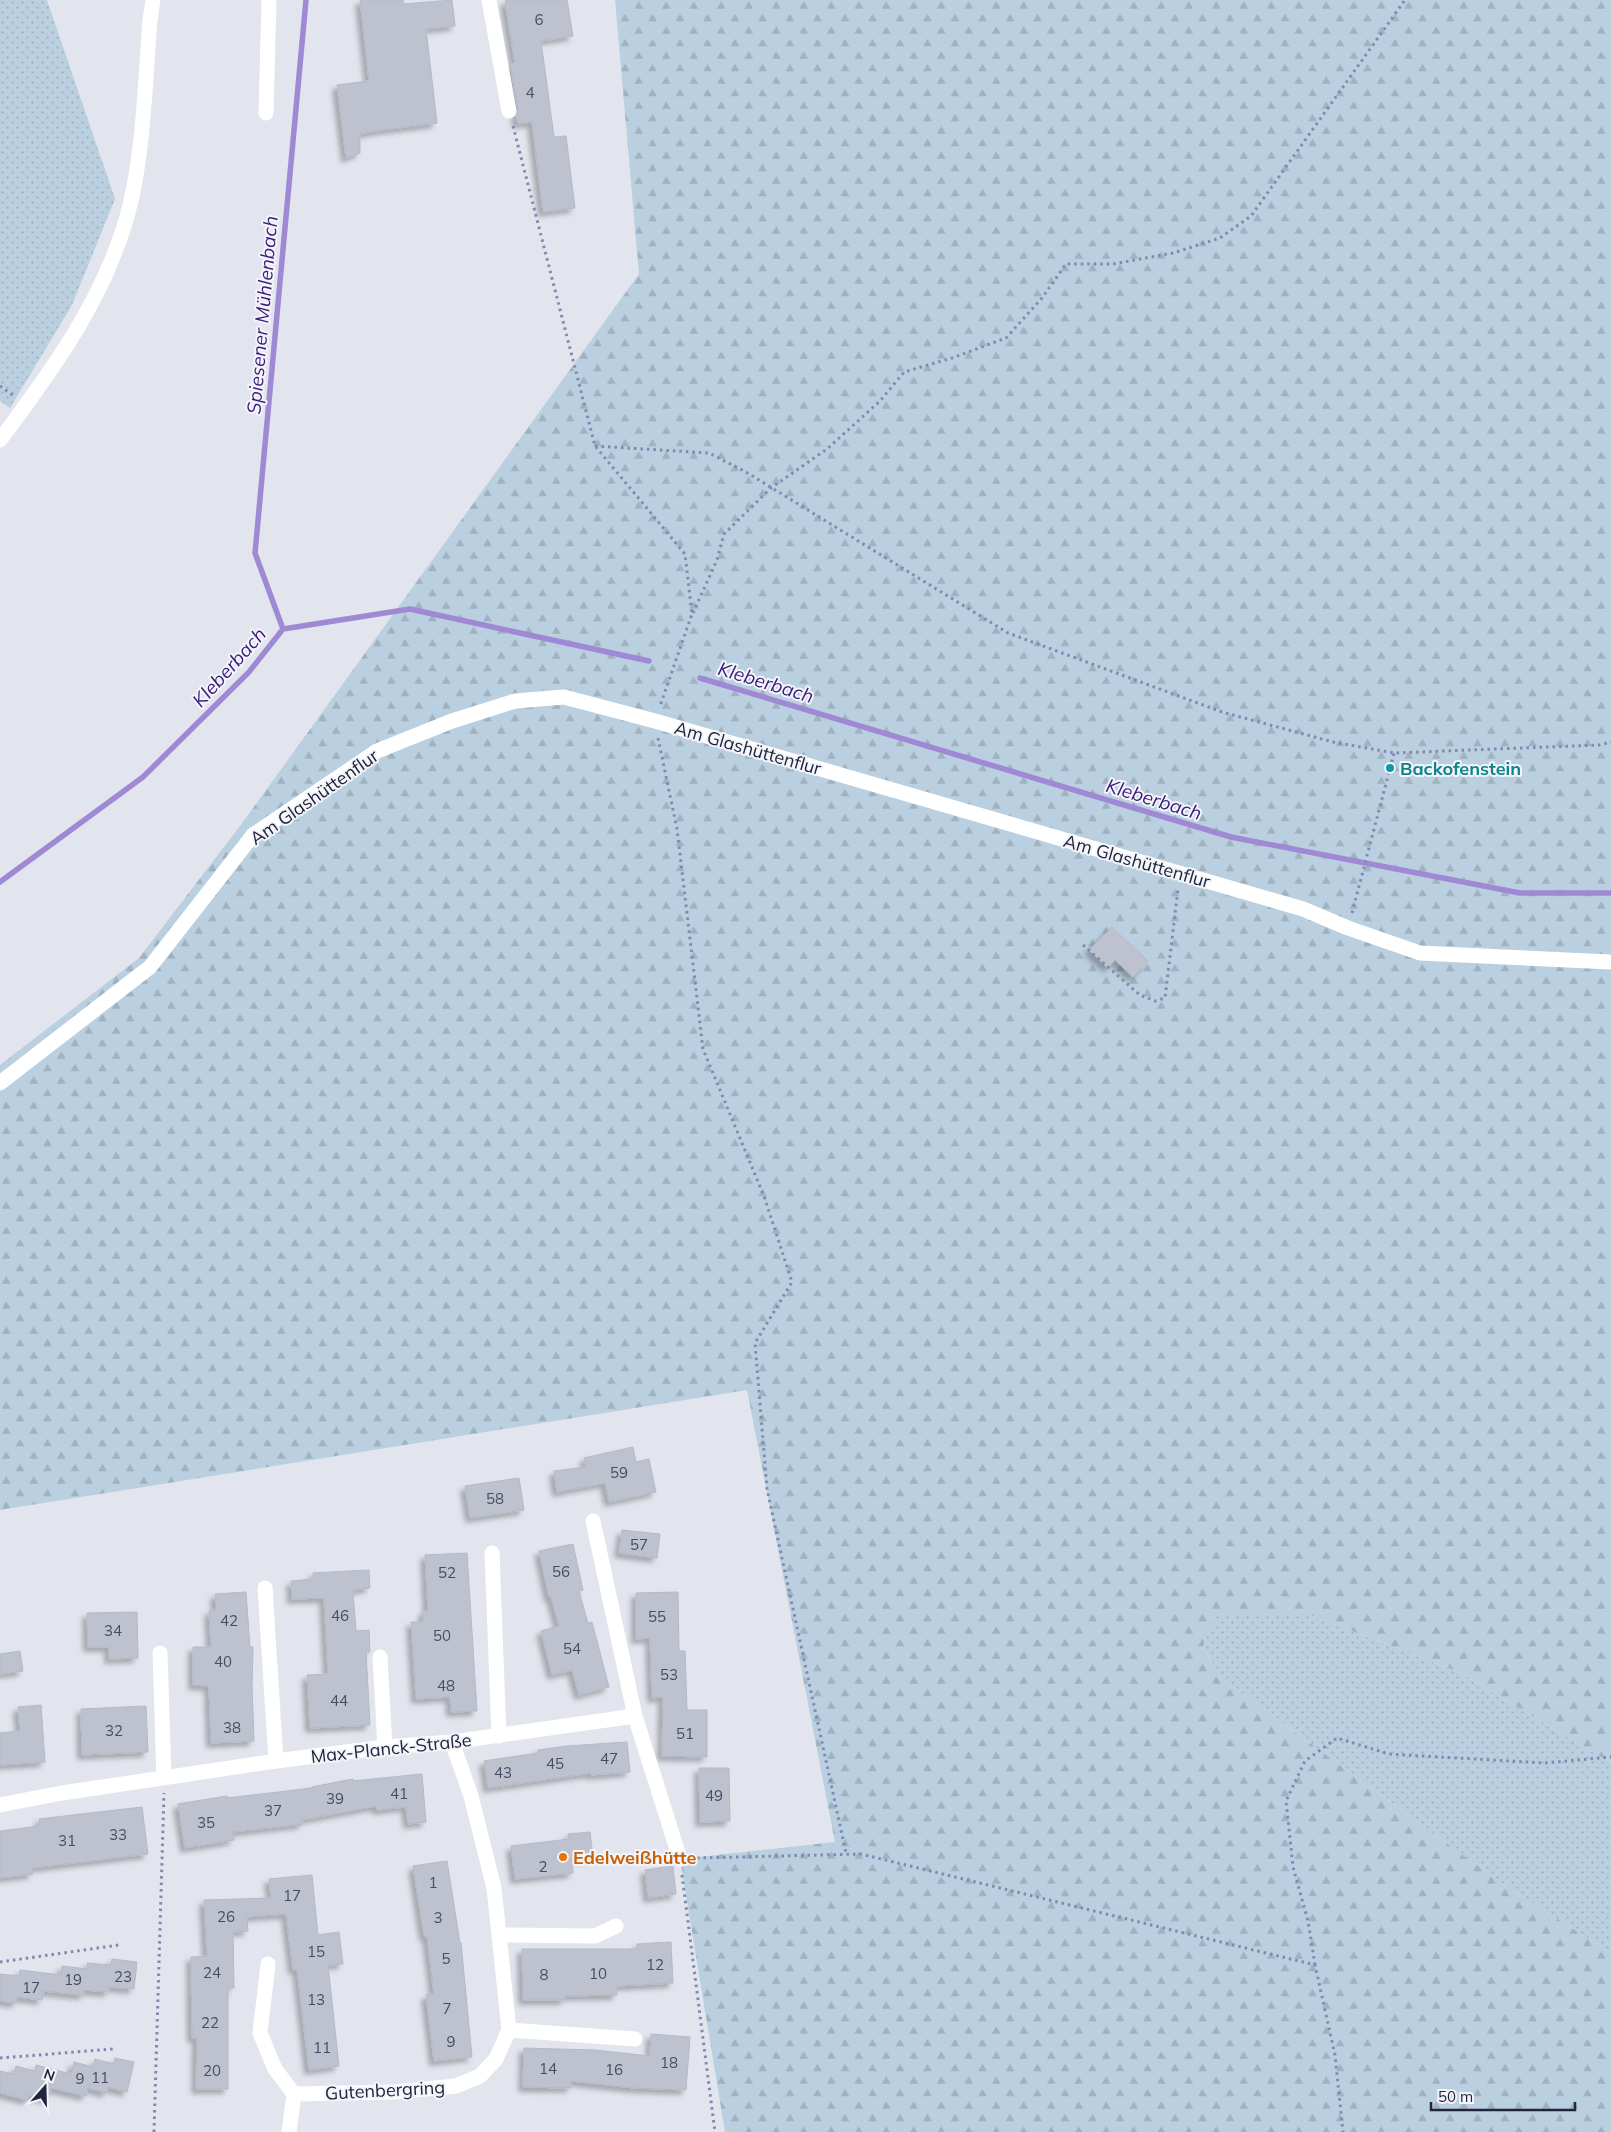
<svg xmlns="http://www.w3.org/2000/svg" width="1611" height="2132" font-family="Mulish,sans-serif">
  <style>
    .grass { fill: url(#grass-dots) }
    .forest { fill: url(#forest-firs) }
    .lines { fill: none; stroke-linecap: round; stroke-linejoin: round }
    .stream { stroke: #9f88d4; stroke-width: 5.5 }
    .building { fill: #bec2ce; stroke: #b4b9c7; filter: url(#shadow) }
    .path { stroke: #8189b1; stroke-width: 3; stroke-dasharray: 2.5 4; stroke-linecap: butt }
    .minor { stroke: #fff; stroke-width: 15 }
    .culture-dot { fill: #0f9aa8; stroke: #f3f5f9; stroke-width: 2 }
    .food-dot { fill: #e8710a; stroke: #f3f5f9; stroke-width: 2 }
    .labels { text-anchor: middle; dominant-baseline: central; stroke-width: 4; stroke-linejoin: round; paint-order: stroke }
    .number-label { font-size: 15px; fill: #484c62 }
    .street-label { font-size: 18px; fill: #21243e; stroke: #f3f5f9 }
    .culture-label { font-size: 18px; font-weight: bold; fill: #0d838f; stroke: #f3f5f9; text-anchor: start }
    .food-label { font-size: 18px; font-weight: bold; fill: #c56008; stroke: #f3f5f9; text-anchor: start }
    .water-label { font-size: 19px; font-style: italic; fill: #39197d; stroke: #f3f5f9 }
  </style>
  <defs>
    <pattern id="grass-dots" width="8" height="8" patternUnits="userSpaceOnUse" patternTransform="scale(1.25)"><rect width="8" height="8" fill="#bacfdf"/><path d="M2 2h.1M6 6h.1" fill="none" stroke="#a0b2c0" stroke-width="1.8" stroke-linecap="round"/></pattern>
    <pattern id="forest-firs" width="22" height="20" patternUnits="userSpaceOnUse" patternTransform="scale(1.25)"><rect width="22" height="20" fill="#bacfdf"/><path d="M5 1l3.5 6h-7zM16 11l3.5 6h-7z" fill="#a0b2c0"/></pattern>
    <filter id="shadow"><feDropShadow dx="-4.5" dy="4.5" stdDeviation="2.5" flood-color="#0004"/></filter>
  </defs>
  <rect width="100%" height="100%" fill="#e2e5ed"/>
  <path class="grass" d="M0 0H47L115 199 72 305 10 408 0 401Z
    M1216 1614 1310 1615 1459 1672 1611 1763V1953L1504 1885 1220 1677 1203 1646Z"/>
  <path class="forest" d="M615 0H1611V1763L1459 1672 1310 1615H1216L1203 1646 1220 1677 1504 1885 1611 1953V2132H725L680 1859 835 1842 747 1390 0 1510V1065L139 958 243 822 639 274Z"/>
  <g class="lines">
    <path class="stream" d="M283 629 255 553 306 0
      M700 678 1231 837 1520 893H1611
      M0 882 143 777 249 672 283 629 410 609 649 661"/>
  </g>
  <path class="building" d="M360 0H403L404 4 452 0 455 26 426 29 437 123 375 131 360 134V153L346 158 337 85 369 81Z
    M514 0H567L573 36 541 41 554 137 566 136 575 208 543 212 532 122 518 124 516 116 518 109 510 64 515 63 505 1Z
    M1112 927 1148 961 1133 977 1115 960 1108 968 1089 950Z
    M633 1447 636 1462 649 1459 656 1492 609 1502 605 1483 557 1492 554 1471 586 1467 584 1458Z
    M519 1478 524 1510 470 1518 465 1486Z
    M622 1530 660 1534 657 1558 619 1553Z
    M573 1544 583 1590 579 1591 588 1623 592 1622 609 1687 579 1695 572 1670 552 1675 541 1631 559 1626 551 1597H549L539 1551Z
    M467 1553 477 1711 451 1712 450 1697 416 1699 411 1622H423V1611H428L425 1555Z
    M369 1570 370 1588 353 1590 356 1631 369 1630 370 1652H366L370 1725 310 1728 307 1675 328 1674 324 1598 292 1599 291 1581 313 1579V1573Z
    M246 1592 250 1647H253L252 1686 254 1741 211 1743 209 1686 193 1685V1647H211L209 1611 216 1610 215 1594Z
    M678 1592 679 1651H685L687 1710H707V1757L662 1756 663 1697 652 1698 650 1638 636 1639V1593Z
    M137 1612 138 1658 109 1659V1647H88L87 1613Z
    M20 1651 23 1671 0 1674V1654Z
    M41 1705 45 1762 0 1765V1733L20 1731 18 1707Z
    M146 1706 148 1752 82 1755 81 1709Z
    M627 1742 630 1772 591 1775V1773L488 1788 484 1761 538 1753V1750L567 1746Z
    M699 1768H729L730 1821 700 1822Z
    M422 1774 426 1822 408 1824 406 1807 377 1810 376 1806 302 1820 303 1824 233 1832 234 1840 185 1848 178 1804 227 1796V1798L312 1788V1787L353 1779V1781Z
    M142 1807 148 1854 32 1868 33 1874 0 1878V1831L40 1826 39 1819Z
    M590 1832 593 1857 572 1859 573 1873 515 1879 511 1846 569 1839 568 1834Z
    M447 1861 460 1943H461L472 2057 434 2061 426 1995 434 1994 427 1936H424L413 1866Z
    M673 1866 676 1894 648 1898 645 1870Z
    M312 1875 318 1935 339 1932 343 1964 328 1965 339 2066 309 2070 297 1969 293 1970 286 1914 247 1917 248 1931 233 1932 234 1988H228V2089H196L197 2038H192L191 1957 207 1956 204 1900 271 1898 269 1879Z
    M671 1942 673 1983 617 1986V1995L565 1996V2000H523L522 1949H637V1944Z
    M112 1959 137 1962 134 1989 109 1987V1992L84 1990V1995L43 1991 42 2000 17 1997V2003L0 2001V1974L19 1976 20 1970 61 1975 62 1966 87 1969V1963L111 1965Z
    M651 2034 690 2037 686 2090 634 2088 571 2081V2088L523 2087 524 2048 594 2050 650 2056Z
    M115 2058 134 2062 127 2092 108 2087 107 2093 88 2088 86 2096 51 2088 48 2099 29 2095 28 2100 0 2093V2071L14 2074 16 2066 35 2071 36 2065 71 2074 74 2062 93 2067 95 2059 114 2064Z"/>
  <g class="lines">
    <path class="path" d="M513 126 595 446 685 554 692 614 660 706
      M0 386 14 396
      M595 446 709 453 746 472 1008 633 1222 712 1333 742 1394 753 1599 745 1611 742
      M693 613 717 560 724 534 771 488 827 449 880 401 904 372 952 358 1006 338 1042 298 1066 264H1113L1173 253 1220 238 1251 216 1405 0
      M658 738 677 829 703 1049 764 1196 792 1282 755 1343 767 1489 846 1853
      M1352 913 1394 753
      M1083 945 1140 995 1155 1001 1165 998 1178 889
      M697 1858 861 1854 1315 1965 1335 2055 1343 2132
      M682 1875 715 2132
      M0 1962 119 1945
      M1315 1965 1308 1921 1293 1867 1286 1801 1305 1761 1337 1738 1389 1754 1544 1763 1611 1757
      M0 2058 113 2049
      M154 2132 164 1793"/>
    <path class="minor" d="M489 0 509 111
      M266 113 269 0
      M0 440C54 368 108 294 130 205 144 147 145 81 150 20L153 0
      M0 1083 150 967 253 835 377 751 452 721 515 701 564 697 655 721 1303 909 1348 928 1420 953 1611 962
      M593 1521 635 1716
      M492 1553 499 1736
      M265 1588 276 1761
      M160 1653 164 1777
      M380 1657 385 1747
      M0 1805 62 1793 276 1761 385 1747 452 1742 635 1716 680 1859
      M500 1935 595 1936 616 1926
      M268 1964 260 2033 275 2069 294 2094
      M509 2030 635 2039
      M289 2132 294 2094 395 2092 456 2086 480 2076 496 2059 509 2030 494 1888 471 1796 452 1742"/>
  </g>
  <circle class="culture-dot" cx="1390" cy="768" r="5"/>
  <circle class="food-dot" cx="563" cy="1857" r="5"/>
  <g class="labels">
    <g class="number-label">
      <text x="539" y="19">6</text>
      <text x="530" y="92">4</text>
      <text x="619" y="1472">59</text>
      <text x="495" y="1498">58</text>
      <text x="639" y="1544">57</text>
      <text x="561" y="1571">56</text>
      <text x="447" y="1572">52</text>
      <text x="340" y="1615">46</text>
      <text x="657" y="1616">55</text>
      <text x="229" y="1620">42</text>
      <text x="113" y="1630">34</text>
      <text x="442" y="1635">50</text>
      <text x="572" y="1648">54</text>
      <text x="223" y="1661">40</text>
      <text x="669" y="1674">53</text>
      <text x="446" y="1685">48</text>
      <text x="339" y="1700">44</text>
      <text x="232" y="1727">38</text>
      <text x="114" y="1730">32</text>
      <text x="685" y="1733">51</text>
      <text x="609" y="1758">47</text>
      <text x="555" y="1763">45</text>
      <text x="503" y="1772">43</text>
      <text x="399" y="1793">41</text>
      <text x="714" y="1795">49</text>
      <text x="335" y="1798">39</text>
      <text x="273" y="1810">37</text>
      <text x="206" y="1822">35</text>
      <text x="118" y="1834">33</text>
      <text x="67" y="1840">31</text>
      <text x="543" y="1866">2</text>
      <text x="433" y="1882">1</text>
      <text x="292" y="1895">17</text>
      <text x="226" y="1916">26</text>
      <text x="438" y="1917">3</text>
      <text x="316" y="1951">15</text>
      <text x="446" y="1958">5</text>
      <text x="655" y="1964">12</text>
      <text x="212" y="1972">24</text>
      <text x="598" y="1973">10</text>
      <text x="544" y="1974">8</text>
      <text x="123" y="1976">23</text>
      <text x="73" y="1979">19</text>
      <text x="31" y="1987">17</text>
      <text x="316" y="1999">13</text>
      <text x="447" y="2008">7</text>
      <text x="210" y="2022">22</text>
      <text x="451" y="2041">9</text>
      <text x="322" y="2047">11</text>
      <text x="669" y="2062">18</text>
      <text x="548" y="2068">14</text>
      <text x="614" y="2069">16</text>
      <text x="212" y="2070">20</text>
      <text x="100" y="2077">11</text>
      <text x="80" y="2078">9</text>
    </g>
    <g class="street-label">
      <text transform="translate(748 748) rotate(16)">Am Glashüttenflur</text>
      <text transform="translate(314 797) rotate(-35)">Am Glashüttenflur</text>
      <text transform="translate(1137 861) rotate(16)">Am Glashüttenflur</text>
      <text transform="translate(391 1748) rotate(-6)">Max-Planck-Straße</text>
      <text transform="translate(385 2090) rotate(-3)">Gutenbergring</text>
    </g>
    <g class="culture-label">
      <text x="1400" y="768">Backofenstein</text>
    </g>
    <g class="food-label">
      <text x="573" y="1857">Edelweißhütte</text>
    </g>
    <g class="water-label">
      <text transform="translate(262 315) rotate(-85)">Spiesener Mühlenbach</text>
      <text transform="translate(229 667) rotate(-48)">Kleberbach</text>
      <text transform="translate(766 682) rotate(17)">Kleberbach</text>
      <text transform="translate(1154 799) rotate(17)">Kleberbach</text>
    </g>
  </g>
  <g transform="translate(45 2087) rotate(20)" stroke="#f3f5f9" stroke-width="4" paint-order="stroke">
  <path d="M0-4L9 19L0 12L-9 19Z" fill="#21243e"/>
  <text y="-8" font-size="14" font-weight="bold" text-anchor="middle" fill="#21243e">N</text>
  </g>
  <path d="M1431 2102v8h144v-8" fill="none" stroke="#21243e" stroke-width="2.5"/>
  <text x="1438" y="2102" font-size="15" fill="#21243e" stroke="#f3f5f9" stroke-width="4" paint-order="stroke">50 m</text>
</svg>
